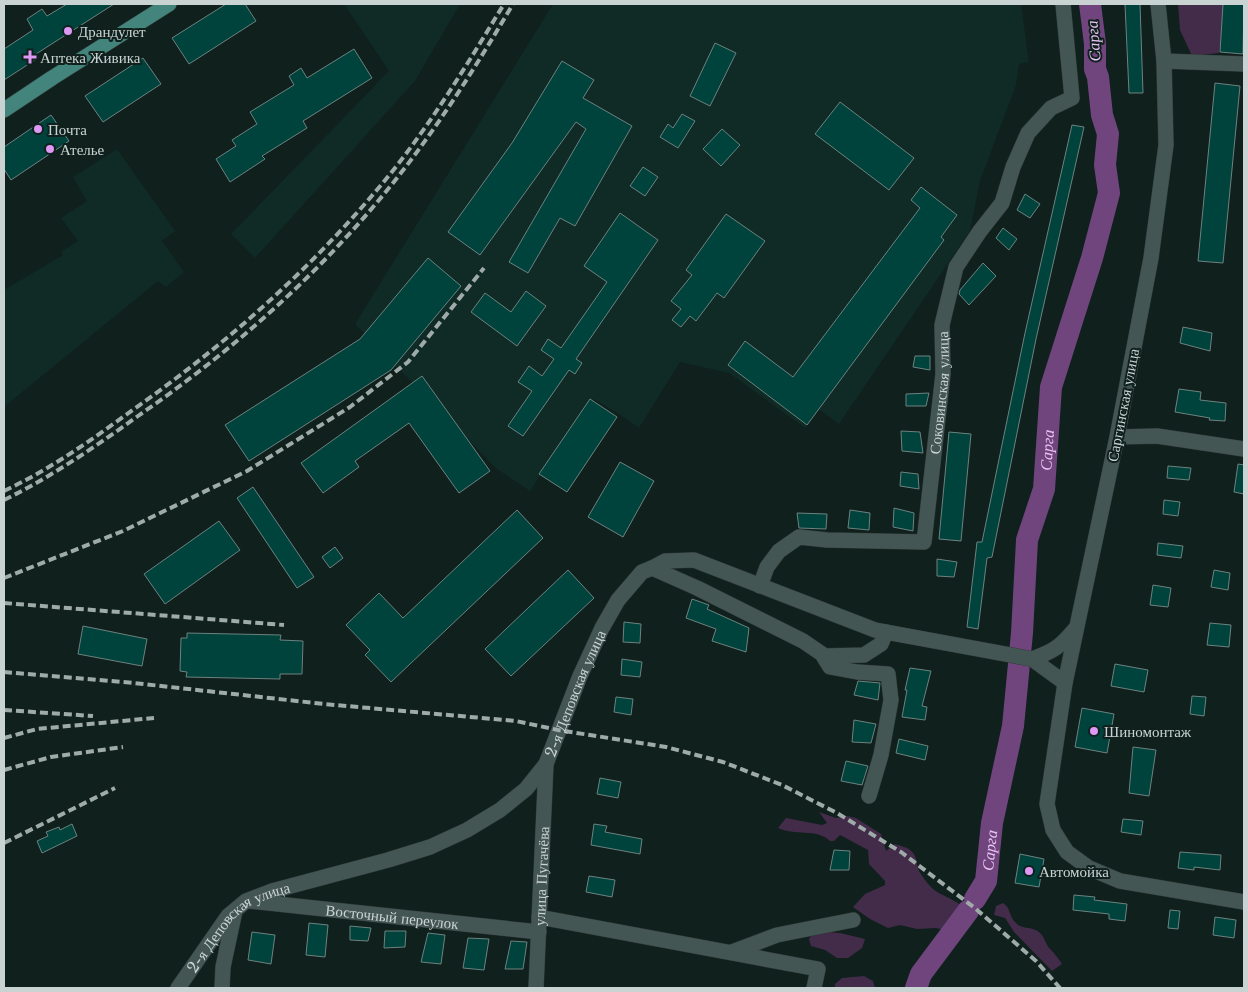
<svg xmlns="http://www.w3.org/2000/svg" width="1248" height="992" font-family="'Libre Baskerville',serif">
  <style>
    .built { fill: #102a26 }
    .green { fill: #432b4a }
    .lines { fill: none; stroke-linecap: round; stroke-linejoin: round }
    .river { stroke: #70457d; stroke-width: 22 }
    .building { fill: #00433d; stroke: #6e827f }
    .minor-casing { stroke: #303a38; stroke-width: 16 }
    .major-casing { stroke: #303a38; stroke-width: 16 }
    .minor { stroke: #445654; stroke-width: 15 }
    .major { stroke: #43847c; stroke-width: 15 }
    .rail { stroke: #9faba9; stroke-width: 4; stroke-dasharray: 8 4; stroke-linecap: butt }
    .poi-dot { fill: #dd99f3; stroke: #0f201d; stroke-width: 2 }
    .labels { text-anchor: middle; dominant-baseline: central; stroke-width: 4; stroke-linejoin: round; paint-order: stroke }
    .poi-label { font-size: 15px; fill: #c9d4d2; stroke: #0f201d; text-anchor: start }
    .street-label { font-size: 15px; fill: #c9d4d2; stroke: #0f201d }
    .water-label { font-size: 16px; font-style: italic; fill: #e9c3f5; stroke: #0f201d }
  </style>
  <rect width="100%" height="100%" fill="#0f201d"/>
  <path class="built" d="M344 4H460L415 81 255 258 231 234 389 71Z
    M553 4H1021L1029 62 1019 64 1016 85 980 181 970 231 839 424 818 409 805 428 729 373 680 362 639 428 616 412 593 399 530 491 497 469 355 324Z
    M117 149 175 231 162 241 184 272 166 287 158 281 4 407V290L63 255 61 252 78 241 61 218 87 201 73 177Z"/>
  <path class="green" d="M1178 4H1225L1219 53 1192 56 1180 30Z
    M819 812 836 818 847 816 856 818 881 834 886 851 895 844C900 846 907 847 910 850 918 856 916 864 919 871 922 876 927 883 931 887 942 898 963 900 968 915L957 933 936 928 917 929 900 925 888 928 870 919 853 907 865 894 885 885V881L869 864 868 850 840 835 834 841H830C817 828 794 836 778 828L786 818 822 825 827 823Z
    M1003 903C1011 908 1009 916 1015 922 1020 929 1030 927 1036 930 1045 935 1044 942 1050 949 1055 954 1058 958 1062 964L1052 971 1014 932 1005 918 994 915 996 906Z
    M814 931 840 933 865 939 862 948 848 958H837L825 950 811 946 809 939Z
    M864 976 873 981 875 988H835V984L842 978Z"/>
  <g class="lines">
    <g class="river">
      <path id="s1" d="M975 899 986 881 992 823 1013 726 1022 633 1027 540 1044 489 1051 387 1092 258 1109 193 1105 165 1108 134 1102 115 1098 77 1095 69V44L1090 4"/>
      <path d="M916 988 921 974 968 911"/>
    </g>
  </g>
  <path class="building" d="M67 4H114L36 54 38 58 4 80V49L33 30 27 19 42 9 47 16Z
    M226 4H245L256 21 189 64 172 38Z
    M1125 4H1140L1143 93H1129Z
    M1223 4H1244L1243 54 1220 52Z
    M715 43 736 53 710 106 690 96Z
    M354 49 372 78 303 121 307 128 262 156 265 159 230 182 216 159 236 146 232 140 257 124 250 112 294 85 289 76 301 68 307 78Z
    M143 58 161 84 103 122 85 96Z
    M562 61 594 80 583 98 632 126 575 226 560 218 528 273 509 262 586 129 576 122 480 255 448 232 512 143Z
    M1215 83 1240 86 1223 263 1198 261Z
    M840 102 914 158 889 190 815 134Z
    M682 114 695 121 678 148 660 137 668 124 673 128Z
    M51 115 69 141 11 180 4 169V147Z
    M1072 125 1084 127 1036 339 992 557 987 558 978 629 967 627 977 542H982L1025 333Z
    M722 129 740 145 721 166 703 149Z
    M643 167 658 177 645 196 630 186Z
    M921 187 957 215 941 237 944 240 807 425 728 365 745 341 793 377 920 208 911 200Z
    M1025 194 1040 204 1030 218 1017 210Z
    M620 213 658 240 576 359 582 363 575 374 569 370 523 436 508 426 532 391 518 382 529 366 542 376 554 359 541 350 548 339 561 348 607 282 584 266Z
    M726 214 765 241 724 298 717 293 696 321 690 316 681 327 672 320 681 309 671 301 692 275 686 270Z
    M1003 228 1017 239 1009 250 996 238Z
    M428 258 461 286 391 370 249 461 225 425 360 339Z
    M983 263 996 276 969 305 959 294 960 290Z
    M526 291 546 306 517 346 471 312 485 293 511 312Z
    M1183 327 1212 333 1210 351 1180 343Z
    M915 356H930V370L913 367Z
    M422 376 490 471 459 493 409 423 355 461 359 467 323 493 301 463Z
    M1179 389 1201 392 1200 400 1226 403 1225 421 1209 420 1210 418 1175 412Z
    M929 393 926 406H906V394Z
    M590 399 617 417 567 492 539 474Z
    M901 431 920 432 923 453 902 451Z
    M949 432 971 434 961 541 939 539Z
    M620 462 654 481 623 537 588 517Z
    M1238 464 1244 465V494L1234 492Z
    M1168 466 1191 468 1189 480 1167 478Z
    M901 472 918 474 919 489 900 486Z
    M253 487 314 577 297 588 237 498Z
    M1164 500 1180 502 1178 516 1163 514Z
    M894 508 914 513 913 531 893 527Z
    M517 510 543 538 391 682 365 655 370 650 346 625 379 593 403 618Z
    M850 510 870 513 869 530 848 528Z
    M797 513 827 514 826 529 799 528Z
    M219 521 240 550 165 604 144 574Z
    M1158 543 1183 546 1181 558 1157 555Z
    M335 547 343 558 330 568 322 557Z
    M937 559 957 562 954 577 937 576Z
    M568 570 594 598 511 676 485 649Z
    M1214 570 1230 573 1228 590 1211 587Z
    M1153 585 1171 588 1168 607 1150 605Z
    M692 599 709 605 707 609 749 628 746 652 712 641 716 629 686 618Z
    M624 622 641 624 640 643 623 642Z
    M1210 623 1231 625 1229 647 1207 645Z
    M83 626 147 639 142 666 78 654Z
    M187 633 281 635 280 640 303 641 302 674H280V679L186 677 187 672 180 671 181 638H187Z
    M622 659 642 662 640 677 621 675Z
    M1115 664 1148 670 1144 692 1111 686Z
    M910 668 931 671 922 706 927 707 925 720 902 717 907 690H905Z
    M858 681 880 683 878 700 854 695Z
    M1192 696 1206 697 1204 716 1190 714Z
    M616 697 633 699 631 715 614 712Z
    M1082 708 1114 714 1107 753 1075 747Z
    M854 720 876 724 871 743 852 742Z
    M899 739 928 746 925 760 896 753Z
    M1133 747 1156 750 1149 796 1129 793Z
    M846 761 868 766 862 785 841 781Z
    M600 778 621 782 618 798 597 794Z
    M1123 819 1143 821 1141 835 1121 832Z
    M72 824 77 836 42 853 37 841 48 836 46 832 59 827 60 830Z
    M594 824 607 826 605 832 642 839 640 854 591 845Z
    M834 850 850 851 849 870H830Z
    M1180 852 1221 855 1220 870 1194 867V870L1178 868Z
    M1020 854 1044 859 1039 887 1015 883Z
    M589 876 615 880 612 897 586 892Z
    M1074 895 1095 897 1094 900 1127 904 1125 921 1109 919V914L1073 910Z
    M1170 910 1180 911 1178 929 1168 928Z
    M1215 917 1236 920 1234 938 1213 935Z
    M309 923 328 925 325 957 306 955Z
    M350 926 371 928 368 941 350 940Z
    M385 931H406L405 947 384 948Z
    M252 932 275 935 271 964 248 960Z
    M428 933 445 935 441 964 421 962Z
    M468 938 489 939 484 970 463 968Z
    M511 941 527 942 523 969H505Z"/>
  <g class="lines">
    <defs>
      <g id="minor">
        <path d="M1158 4 1164 61 1166 145 1151 258 1117 437 1065 683 1047 804 1053 830 1067 852 1089 868 1120 881 1244 902"/>
        <path d="M1164 61 1244 64"/>
        <path d="M1117 437 1157 436 1244 449"/>
        <path d="M652 568 697 588 803 641 822 654 830 667 857 672 888 674 891 700 881 755 869 796"/>
        <path id="s2" d="M760 586 767 567 779 551 799 537 827 540 924 542 943 374 942 325 956 267 980 231 1002 203 1013 167 1028 133 1051 108 1072 98 1063 4"/>
        <path d="M824 656 864 655 881 644 886 632"/>
        <path d="M1032 659C1054 651 1060 647 1075 629"/>
        <path id="s3" d="M249 901 539 932"/>
        <path d="M539 917 818 969 814 988"/>
        <path d="M732 952 777 935 853 920"/>
        <path id="s4" d="M178 988 228 916 246 901 272 891 388 860 430 847 467 830 500 810 526 789 546 764 580 676 602 628 618 600 642 572 652 568 665 561 694 560 875 630 1032 659 1065 683"/>
        <path d="M222 988 223 967 235 911"/>
        <path id="s5" d="M536 988 546 764"/>
      </g>
      <path id="major" d="M4 110 52 78 169 4"/>
    </defs>
    <use href="#minor" class="minor-casing"/>
    <use href="#major" class="major-casing"/>
    <use href="#minor" class="minor"/>
    <use href="#major" class="major"/>
    <path class="rail" d="M4 491C53 468 97 436 141 404 228 342 307 272 376 191 425 134 465 68 504 4
      M4 500C51 477 95 447 138 416 229 353 313 280 384 194 433 135 474 70 513 4
      M4 578 123 531 247 471 350 407 408 362 484 268
      M4 603 284 625
      M4 672 134 683 324 704 516 721 558 730 666 747 723 762 782 785 837 813 901 852 976 909 1036 961 1060 988
      M4 710 93 716
      M4 738 37 729 154 718
      M4 770 51 757 123 747
      M4 843 115 788"/>
  </g>
  <g class="poi-dot">
    <circle cx="68" cy="31" r="5"/>
    <path d="M27.5 49.5h5v5h5v5h-5v5h-5v-5h-5v-5h5z"/>
    <circle cx="38" cy="129" r="5"/>
    <circle cx="50" cy="149" r="5"/>
    <circle cx="1094" cy="731" r="5"/>
    <circle cx="1029" cy="871" r="5"/>
  </g>
  <g class="labels">
    <g class="poi-label">
      <text x="78" y="31">Драндулет</text>
      <text x="40" y="57">Аптека Живика</text>
      <text x="48" y="129">Почта</text>
      <text x="60" y="149">Ателье</text>
      <text x="1104" y="731">Шиномонтаж</text>
      <text x="1039" y="871">Автомойка</text>
    </g>
    <g class="street-label">
      <text stroke="none"><textPath href="#s2" startOffset="340">Соковинская улица</textPath></text>
      <text transform="translate(1123 405) rotate(-79)">Саргинская улица</text>
      <text stroke="none"><textPath href="#s4" startOffset="524">2-я Деповская улица</textPath></text>
      <text stroke="none"><textPath href="#s5" startOffset="112">улица Пугачёва</textPath></text>
      <text stroke="none"><textPath href="#s3" startOffset="144">Восточный переулок</textPath></text>
      <text stroke="none"><textPath href="#s4" startOffset="89">2-я Деповская улица</textPath></text>
    </g>
    <g class="water-label">
      <text transform="translate(1093 41) rotate(-95)">Сарга</text>
      <text stroke="none"><textPath href="#s1" startOffset="458">Сарга</textPath></text>
      <text stroke="none"><textPath href="#s1" startOffset="52">Сарга</textPath></text>
    </g>
  </g>
  <rect width="1248" height="992" fill="none" stroke="#c9d4d2" stroke-width="10"/>
</svg>
